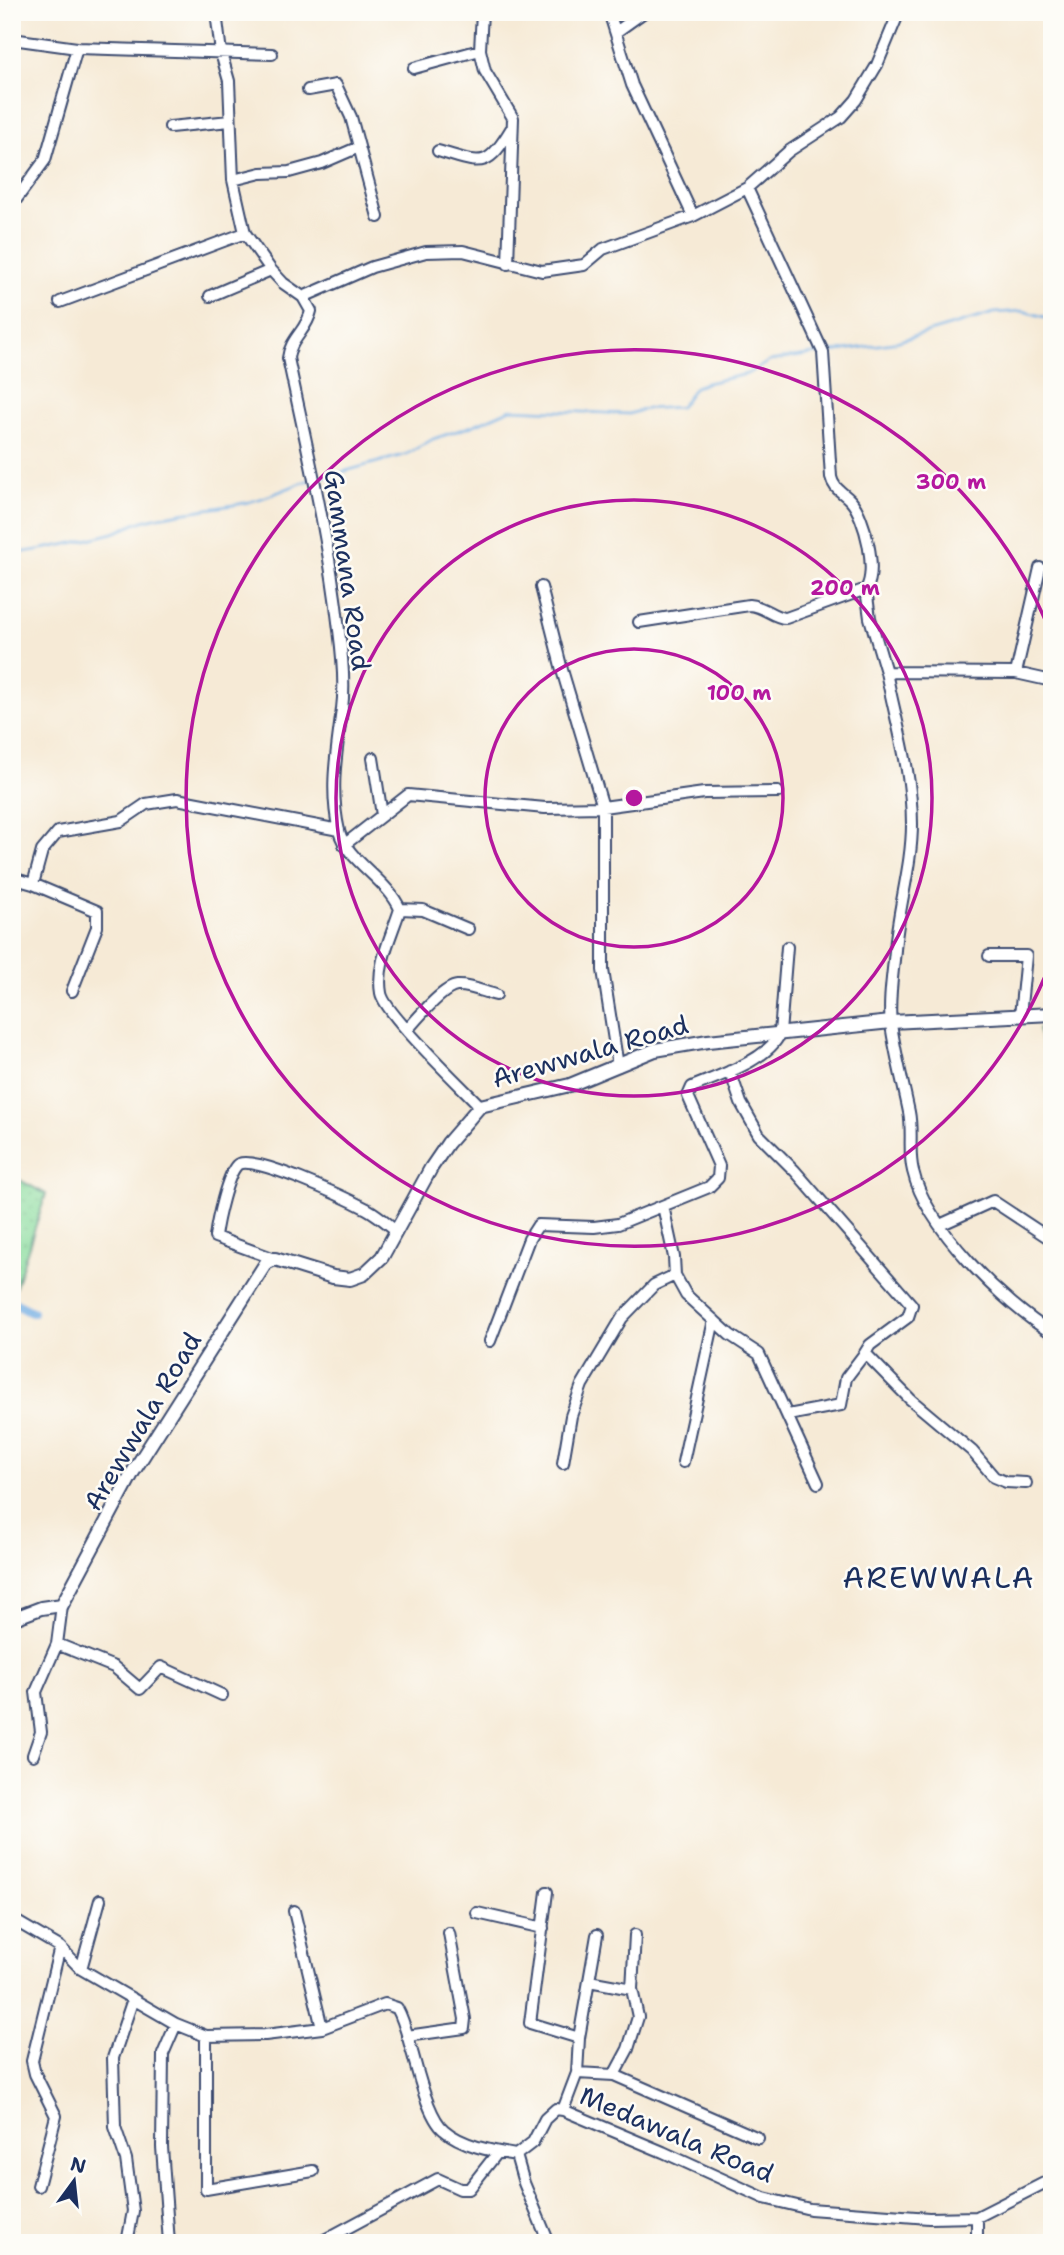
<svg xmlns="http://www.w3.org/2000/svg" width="1064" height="2255" font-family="'Shantell Sans',sans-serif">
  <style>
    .grass { fill: url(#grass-dots); stroke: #52867e; stroke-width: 2 }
    .park { fill: url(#park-crowns); stroke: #52867e; stroke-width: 2 }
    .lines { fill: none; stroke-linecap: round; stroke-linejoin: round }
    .stream { stroke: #72ade3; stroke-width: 2.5 }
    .canal { stroke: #72ade3; stroke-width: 10 }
    .minor-casing { stroke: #3c4b70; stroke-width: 14 }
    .tertiary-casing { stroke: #3c4b70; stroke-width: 16 }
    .minor { stroke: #fff; stroke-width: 10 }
    .tertiary { stroke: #fff; stroke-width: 12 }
    .ring { fill: none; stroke: #b5179e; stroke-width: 3.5 }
    .labels { text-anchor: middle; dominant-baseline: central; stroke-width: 5; stroke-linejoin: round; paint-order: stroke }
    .street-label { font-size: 26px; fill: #1b2f5e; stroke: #fdfcf7 }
    .quarter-label { font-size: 30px; letter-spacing: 2px; fill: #1b2f5e; stroke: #fdfcf7 }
    .centre { fill: #b5179e; stroke: #fdfcf7; stroke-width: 3.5 }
    .ring-label { font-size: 21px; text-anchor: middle; font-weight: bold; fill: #b5179e; stroke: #fdfcf7; stroke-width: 5; stroke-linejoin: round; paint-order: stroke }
  </style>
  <defs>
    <pattern id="grass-dots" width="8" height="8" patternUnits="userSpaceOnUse" patternTransform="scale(1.75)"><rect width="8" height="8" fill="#89dc9e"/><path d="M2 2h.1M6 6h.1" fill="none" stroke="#76bd8a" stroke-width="1.8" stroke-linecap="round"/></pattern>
    <pattern id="park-crowns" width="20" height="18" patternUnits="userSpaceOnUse" patternTransform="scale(1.75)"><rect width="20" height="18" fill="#89dc9e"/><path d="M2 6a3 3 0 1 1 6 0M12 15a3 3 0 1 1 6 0" fill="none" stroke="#76bd8a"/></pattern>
  </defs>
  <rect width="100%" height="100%" fill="#fdfcf7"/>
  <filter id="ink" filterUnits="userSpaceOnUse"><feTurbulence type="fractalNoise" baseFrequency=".0143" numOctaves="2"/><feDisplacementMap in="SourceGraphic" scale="14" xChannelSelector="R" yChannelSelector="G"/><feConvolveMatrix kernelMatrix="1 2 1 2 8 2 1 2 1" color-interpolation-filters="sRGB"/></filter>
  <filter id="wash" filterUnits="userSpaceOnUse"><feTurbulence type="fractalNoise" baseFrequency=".00686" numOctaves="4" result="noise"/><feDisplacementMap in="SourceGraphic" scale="28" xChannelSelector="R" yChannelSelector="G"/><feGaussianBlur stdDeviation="1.57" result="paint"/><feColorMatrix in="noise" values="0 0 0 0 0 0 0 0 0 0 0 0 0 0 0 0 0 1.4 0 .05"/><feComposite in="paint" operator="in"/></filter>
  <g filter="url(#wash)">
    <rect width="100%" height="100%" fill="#f6ead6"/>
    <path class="grass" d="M12 1176 46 1194 15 1289 12 1288Z"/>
    <path class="park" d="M1052 1025V1082L1038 1029Z"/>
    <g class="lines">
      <path class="stream" d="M832 352 892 343 994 313 1023 311 1052 319
        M317 479 407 454 433 439 472 426 511 409 629 414 645 409 680 407 695 387 706 383 747 374 770 361 819 353
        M12 554C46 549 80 542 113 533 123 530 133 524 143 521 176 511 210 510 244 503 267 499 288 487 310 480"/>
      <path class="canal" d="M12 1302 32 1312"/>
    </g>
  </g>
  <g filter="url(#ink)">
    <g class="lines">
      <defs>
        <path id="minor" d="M216 12 221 53 229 81 233 180 245 233 271 270 283 283 303 297 311 311C307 330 290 339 288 358 307 448 329 539 339 630 342 653 345 686 342 709 337 751 329 788 339 831 347 861 387 879 400 909 392 935 376 965 381 993 384 1013 462 1087 480 1106
          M482 12 480 50 485 71 513 118 508 264
          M609 12 632 85 693 216
          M616 32 644 12
          M12 39 77 48 272 54
          M414 68 480 50
          M308 90 336 85 351 117 378 217
          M170 127 230 121
          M438 151C481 163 486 171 511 129
          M233 180 261 173 289 172 322 163 359 147
          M747 188 823 352 831 477C834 490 842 491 851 501 865 517 878 571 866 589L870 618 886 672 1016 673 1052 681
          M12 205 45 160 77 48
          M210 296 271 270
          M303 297 372 267 426 252 463 251 542 271 584 265 603 249 693 216 747 188 789 151 841 117 856 100 877 65 899 12
          M60 302 245 233
          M541 587 562 670 603 807V970L618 1066
          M639 622 749 605C765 606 773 618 786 618L866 589
          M886 672C896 722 912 773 912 824 912 866 898 908 895 950 893 973 888 1001 891 1024 895 1053 903 1083 909 1112 913 1131 908 1152 913 1171 926 1227 1003 1303 1052 1333
          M1016 673 1040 568
          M373 758 382 815
          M344 845 408 795 545 808 603 807 704 793 778 792
          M12 878 33 884 97 911V927L72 991
          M33 884 42 851 58 832 121 821 146 804 177 799 339 830
          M400 909 423 910 468 929
          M989 956H1026L1020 1016
          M407 1030C417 1019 443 987 457 986 469 985 484 992 496 995
          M730 1071 741 1103 759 1135 795 1171 912 1305 908 1317 870 1345 865 1353 910 1399 972 1451 994 1477 1006 1482 1026 1483
          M663 1206 674 1257 675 1275 686 1295 730 1335 759 1354 818 1483
          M940 1225 993 1201 1052 1240
          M275 1259 215 1237C217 1221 227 1175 237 1165 249 1152 350 1200 367 1209 378 1215 387 1223 397 1231
          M490 1341 529 1239 538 1225 594 1227 618 1224 709 1187 718 1178 719 1166 688 1096 692 1087C718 1076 769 1060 780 1033L787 947
          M788 1415 841 1405 846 1378 865 1353
          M683 1462 714 1320
          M563 1463 571 1416 582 1385 622 1318 654 1285 675 1275
          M57 1644 114 1667 140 1689 161 1667 222 1695
          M33 1755 41 1732 36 1692 57 1644 62 1605
          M547 1892 530 2023 579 2038 577 2073 563 2110
          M294 1911 322 2028
          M477 1913 543 1928
          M12 1919 60 1947 81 1969 176 2024 206 2036 265 2035 322 2028 385 2004 397 2008C405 2022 408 2039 413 2055 418 2074 429 2118 444 2130 462 2146 493 2151 516 2155L533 2142 545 2119 556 2109 563 2110 663 2152 764 2198 810 2209 929 2218 977 2217 1052 2179
          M81 1969 100 1900
          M589 1981 632 1989
          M206 2036V2189L313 2171
          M407 2036 464 2028 465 2019 449 1933
          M579 2038 597 1935
          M577 2073 614 2075 628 2049 638 2017 632 1989 635 1935
          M614 2075 758 2138
          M516 2155 524 2183 549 2243
          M38 2186 56 2116 35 2074 32 2061 60 1947
          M977 2217V2243
          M127 2243 133 2211 126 2159 115 2127 113 2058 133 1999
          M169 2243 162 2147 163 2054 176 2024
          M319 2243 438 2179 460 2189H469L498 2152"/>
        <path id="tertiary" d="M12 1619 41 1608 62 1605 133 1472 266 1263 275 1259 333 1277 350 1279 364 1274 382 1257 431 1168 448 1143 480 1106 570 1085 655 1050 708 1041 891 1022 1052 1014"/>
      </defs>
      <use href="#minor" class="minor-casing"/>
      <use href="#tertiary" class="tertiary-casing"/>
      <use href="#minor" class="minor"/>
      <use href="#tertiary" class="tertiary"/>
    </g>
  </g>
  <g class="ring">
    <circle cx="634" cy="798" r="149"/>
    <circle cx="634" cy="798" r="298"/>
    <path d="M1051 962A448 448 0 1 1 1051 634"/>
  </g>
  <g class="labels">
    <g class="street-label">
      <text transform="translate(348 570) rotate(82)">Gammana Road</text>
      <text transform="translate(590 1051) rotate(-16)">Arewwala Road</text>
      <text transform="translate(142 1421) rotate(-59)">Arewwala Road</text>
      <text transform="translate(677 2134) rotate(23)">Medawala Road</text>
    </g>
    <g class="quarter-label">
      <text x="939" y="1577">AREWWALA</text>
    </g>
  </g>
  <circle cx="634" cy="798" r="10" class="centre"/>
  <g class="ring-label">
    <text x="951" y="489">300 m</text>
    <text x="845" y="595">200 m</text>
    <text x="739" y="700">100 m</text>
  </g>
  <rect width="1064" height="2255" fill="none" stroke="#fdfcf7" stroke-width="42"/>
  <g transform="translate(74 2181) rotate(15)" stroke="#fdfcf7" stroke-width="5" paint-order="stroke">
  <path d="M0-5L12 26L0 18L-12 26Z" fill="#1b2f5e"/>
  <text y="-10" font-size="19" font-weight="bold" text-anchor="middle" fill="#1b2f5e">N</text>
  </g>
</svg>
